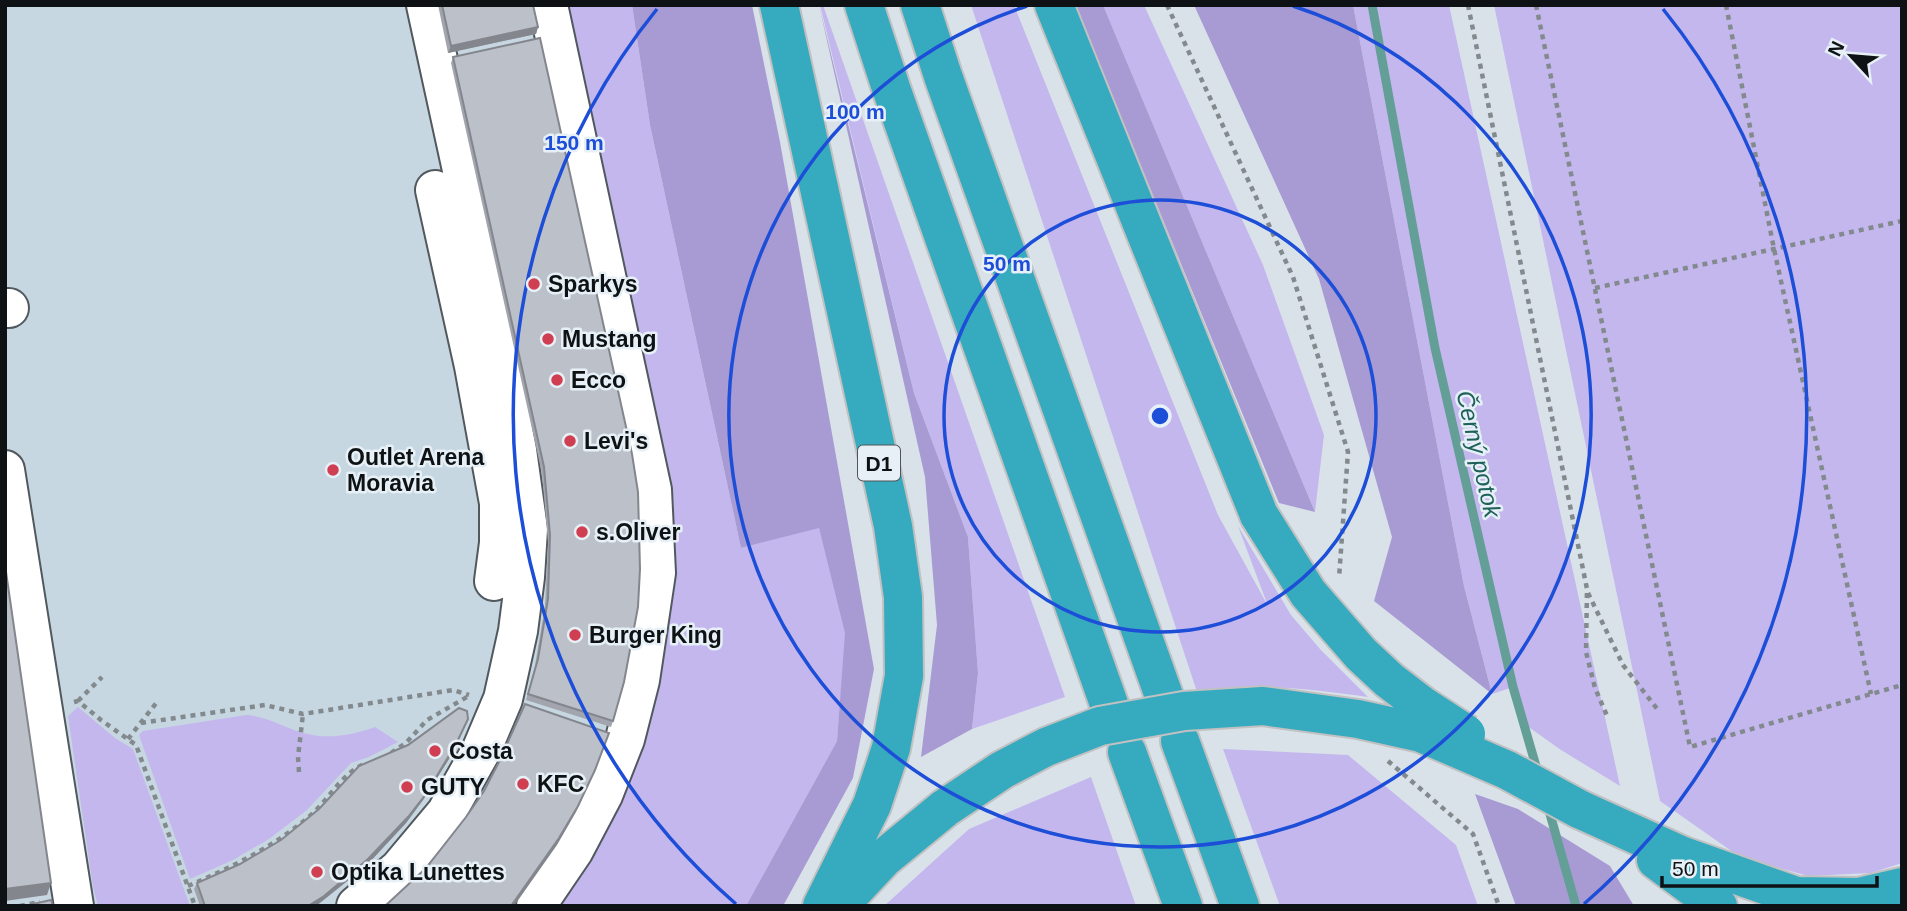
<svg xmlns="http://www.w3.org/2000/svg" width="1907" height="911" font-family="Helvetica,sans-serif">
  <style>
    .built { fill: #c7d7e2 }
    .green { fill: #c4b7ee }
    .forest { fill: #a89bd4 }
    .lines { fill: none; stroke-linecap: round; stroke-linejoin: round }
    .stream { stroke: #639f97; stroke-width: 9 }
    .minor-casing { stroke: #51595f; stroke-width: 42 }
    .highway-casing { stroke: #c1c1c2; stroke-width: 42 }
    .path { stroke: #838a8e; stroke-width: 4.5; stroke-dasharray: 5 5; stroke-linecap: butt }
    .minor { stroke: #fff; stroke-width: 38 }
    .highway { stroke: #36aabf; stroke-width: 38 }
    .highway-bridge-casing { stroke: #c1c1c2; stroke-width: 42; stroke-linecap: butt }
    .highway-bridge { stroke: #36aabf; stroke-width: 38 }
    .wall { fill: #a2a5ad }
    .shaded-wall { fill: #84868d }
    .building { fill: #bcc0c9; stroke: #84868d; stroke-width: 2 }
    .ring { fill: none; stroke: #1d4ed8; stroke-width: 3.5 }
    .poi-dot { fill: #d03f51; stroke: #e6f0f6; stroke-width: 2.5 }
    .labels { text-anchor: middle; dominant-baseline: central; stroke-width: 5; stroke-linejoin: round; paint-order: stroke }
    .shield { fill: #e6f0f6; stroke: #505558; stroke-width: 2 }
    .shield-label { font-size: 21px; font-weight: bold; fill: #0f1214 }
    .poi-label { font-size: 23px; font-weight: bold; fill: #0f1214; stroke: #e6f0f6; text-anchor: start }
    .water-label { font-size: 24px; font-style: italic; fill: #1d615a; stroke: #e6f0f6 }
    .centre { fill: #1d4ed8; stroke: #e6f0f6; stroke-width: 3.5 }
    .ring-label { font-size: 21px; text-anchor: middle; font-weight: bold; fill: #1d4ed8; stroke: #e6f0f6; stroke-width: 5; stroke-linejoin: round; paint-order: stroke }
  </style>
  <rect width="100%" height="100%" fill="#d9e2e9"/>
  <path class="built" d="M5 5H561L668 535 554 906H5Z"/>
  <path class="green" d="M561 5H632L650 125 741 548 819 527 846 633 837 741 746 906H554L638 744Z
    M820 5H823L1065 697 972 729 978 673 968 537 914 393Z
    M971 5H1014L1218 515 1268 606 1238 526 1291 615 1320 649 1368 697C1311 689 1254 682 1197 692Z
    M1103 5H1144L1263 265 1324 435 1315 512Z
    M1353 5H1449L1620 786 1561 750 1523 723 1513 687 1492 694 1464 586Z
    M1494 5H1902V863L1871 873 1808 876 1740 857 1660 801Z
    M78 707 115 738 133 749 190 906H98L93 887 68 716Z
    M246 715C267 716 284 728 304 733 327 740 353 735 375 727L398 742 369 757 351 763 307 810 269 839 233 860 190 879 139 735 143 731Z
    M1223 749 1348 755 1456 845 1478 906H1280Z
    M1091 777 1136 906H884L969 829Z"/>
  <path class="forest" d="M632 5H752L780 142 874 669 853 778 783 906H746L837 741 845 633 819 528 741 548 650 125Z
    M819 5 914 393 968 537 978 673 972 729 921 757 937 625 925 477Z
    M1075 5H1103L1315 512 1279 503Z
    M1194 5H1353L1464 586 1492 694 1374 601 1392 537 1319 279Z
    M1475 794 1518 809 1610 866 1634 906H1516Z"/>
  <g class="lines">
    <path class="stream" d="M1372 5 1435 348 1513 687 1538 773
      M1548 807 1576 906"/>
    <defs>
      <path id="minor" d="M435 190 474 366 499 503V543L494 581
        M5 308H9
        M5 470 74 906
        M356 906 399 869 446 813 481 751 503 699 518 631 525 577 528 529 517 450 474 225 426 5
        M536 906 574 850 603 795 625 739 640 680 656 573 652 490 548 5"/>
      <path id="highway" d="M779 5 893 526 903 597 904 676 891 748 872 805 822 906
        M864 5 891 88 1110 707
        M920 5 943 76 1164 696
        M1054 5 1259 515
        M1180 741 1240 906
        M1127 752 1183 906
        M1579 809 1683 856 1796 896 1859 897 1902 887
        M1656 860 1718 906
        M839 906 884 858 945 808"/>
    </defs>
    <use href="#minor" class="minor-casing"/>
    <use href="#highway" class="highway-casing"/>
    <path class="path" d="M1167 5 1293 277 1348 452 1339 578
      M1468 5 1587 589 1586 652 1595 688 1608 718
      M1536 5 1690 747 1902 685
      M1726 5 1774 249 1871 694
      M1595 288 1902 221
      M1588 593 1623 665 1658 710
      M78 701 102 677
      M74 702 78 701 101 720 136 745 195 906
      M141 723 265 705 303 714 453 690 469 695
      M128 739 157 702
      M391 753 406 743 427 720 467 697
      M1388 761 1473 834 1499 906
      M299 772 298 757 303 714
      M188 886C232 867 274 847 311 815 330 798 342 773 366 763
      M20 906 40 902"/>
    <use href="#minor" class="minor"/>
    <use href="#highway" class="highway"/>
    <defs>
      <path id="highway-bridge" d="M1259 515 1308 593 1361 654 1389 680 1423 706 1466 734
        M945 808 1002 770 1046 747 1100 726 1184 711 1263 706 1358 719 1421 733 1507 770 1579 809"/>
    </defs>
    <use href="#highway-bridge" class="highway-bridge-casing"/>
    <use href="#highway-bridge" class="highway-bridge"/>
  </g>
  <path class="wall" d="M438 5H533L538 27 536 34 448 53Z
    M453 57 613 721 611 727 526 700 535 665 545 606 548 542 542 474 451 63Z
    M468 719 454 751 423 800 406 823 366 866 316 906H200L194 889 197 883 240 864 281 840 319 809Z"/>
  <path class="shaded-wall" d="M538 27 536 34 448 53 451 46Z
    M468 719 454 751 423 800 406 823 366 866 316 906H308Z
    M609 733 592 777 576 812 557 845 514 906H511Z
    M51 883 47 895 5 901V889Z"/>
  <path class="building" d="M442 5H533L538 27 451 46Z
    M540 38 632 454 638 492 640 569 638 607 624 682 613 721 528 694 538 659 548 599 550 535 544 467 453 57Z
    M5 565 51 883 5 889Z
    M525 704 609 733 595 770 578 806 559 838 511 906H385L426 868 466 817 484 791 499 762Z
    M459 708 467 711 468 719 456 744 426 794 408 817 368 859 324 896 308 906H205L197 883 240 864 281 840 319 809 359 766 408 745Z
    M51 900 53 906H24Z"/>
  <g class="ring">
    <circle cx="1160" cy="416" r="216"/>
    <path d="M1293 6A431 431 0 1 1 1027 6"/>
    <path d="M736 904A647 647 0 0 1 657 9M1663 9A647 647 0 0 1 1584 904"/>
  </g>
  <g class="poi-dot">
    <circle cx="534" cy="284" r="7"/>
    <circle cx="548" cy="339" r="7"/>
    <circle cx="557" cy="380" r="7"/>
    <circle cx="570" cy="441" r="7"/>
    <circle cx="333" cy="470" r="7"/>
    <circle cx="582" cy="532" r="7"/>
    <circle cx="575" cy="635" r="7"/>
    <circle cx="435" cy="751" r="7"/>
    <circle cx="523" cy="784" r="7"/>
    <circle cx="407" cy="787" r="7"/>
    <circle cx="317" cy="872" r="7"/>
  </g>
  <g class="labels">
    <rect class="shield" x="858" y="445.5" width="42" height="35" rx="5"/>
    <g class="shield-label">
      <text x="879" y="463">D1</text>
    </g>
    <g class="poi-label">
      <text x="548" y="284">Sparkys</text>
      <text x="562" y="339">Mustang</text>
      <text x="571" y="380">Ecco</text>
      <text x="584" y="441">Levi's</text>
      <text x="347" y="457">Outlet Arena<tspan x="347" dy="26">Moravia</tspan></text>
      <text x="596" y="532">s.Oliver</text>
      <text x="589" y="635">Burger King</text>
      <text x="449" y="751">Costa</text>
      <text x="537" y="784">KFC</text>
      <text x="421" y="787">GUTY</text>
      <text x="331" y="872">Optika Lunettes</text>
    </g>
    <g class="water-label">
      <text transform="translate(1479 454) rotate(77)">Černý potok</text>
    </g>
  </g>
  <circle cx="1160" cy="416" r="10" class="centre"/>
  <g class="ring-label">
    <text x="855" y="119">100 m</text>
    <text x="574" y="150">150 m</text>
    <text x="1007" y="271">50 m</text>
  </g>
  <rect width="1907" height="911" fill="none" stroke="#0f1214" stroke-width="14"/>
  <g transform="translate(1851 56) rotate(296)" stroke="#e6f0f6" stroke-width="5" paint-order="stroke">
  <path d="M0-5L12 26L0 18L-12 26Z" fill="#0f1214"/>
  <text y="-10" font-size="19" font-weight="bold" text-anchor="middle" fill="#0f1214">N</text>
  </g>
  <path d="M1662 876v10h215v-10" fill="none" stroke="#0f1214" stroke-width="3.5"/>
  <text x="1672" y="876" font-size="21" fill="#0f1214" stroke="#e6f0f6" stroke-width="5" paint-order="stroke">50 m</text>
</svg>
